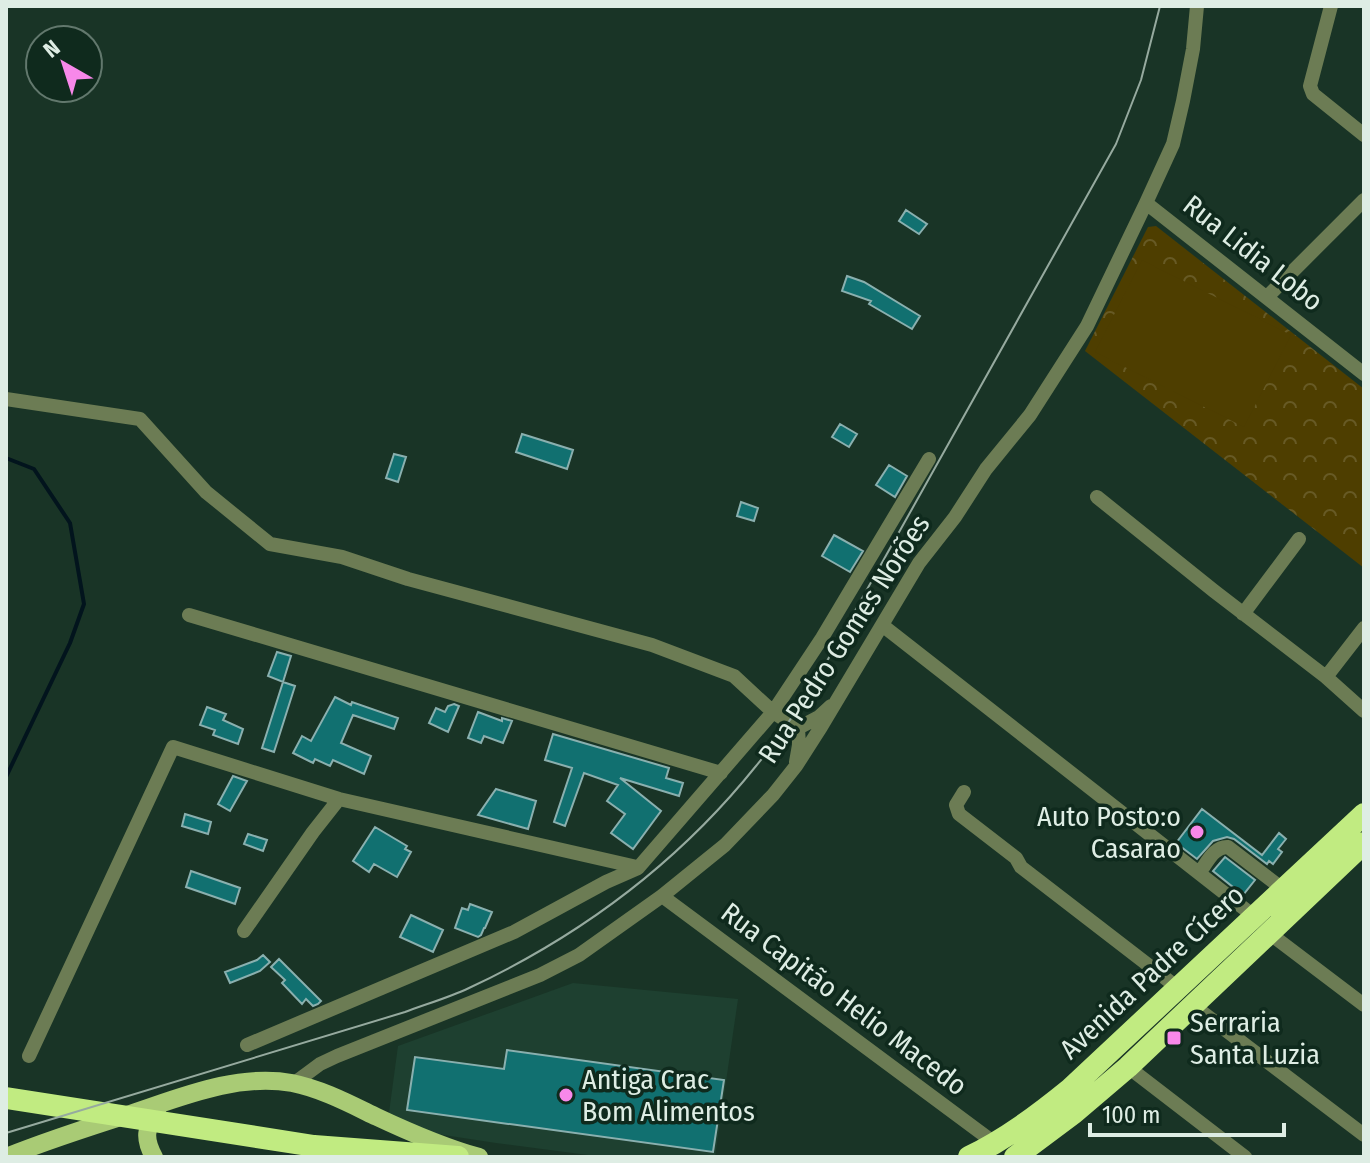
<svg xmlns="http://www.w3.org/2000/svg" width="1370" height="1163" font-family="'Fira Sans Condensed',sans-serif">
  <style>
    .built { fill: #1e4030 }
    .park { fill: url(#park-crowns) }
    .pitch { fill: #4e3e00 }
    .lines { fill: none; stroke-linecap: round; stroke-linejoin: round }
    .stream { stroke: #02141d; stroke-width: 4 }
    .building { fill: #117070; stroke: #8ab0af; stroke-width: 2 }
    .minor { stroke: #6c7c54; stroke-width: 14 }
    .major { stroke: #a9cb75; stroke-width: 18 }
    .highway { stroke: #c1eb81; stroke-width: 22 }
    .tram { stroke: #96aa9f; stroke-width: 2 }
    .poi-dot { fill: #f888ea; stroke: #0f2a1d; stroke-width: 3 }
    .labels { text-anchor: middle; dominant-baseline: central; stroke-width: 7; stroke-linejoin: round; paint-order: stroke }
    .street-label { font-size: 28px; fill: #deede4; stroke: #0f2a1d }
    .poi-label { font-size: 28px; fill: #deede4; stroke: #0f2a1d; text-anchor: start }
  </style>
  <defs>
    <pattern id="park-crowns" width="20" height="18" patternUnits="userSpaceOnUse" patternTransform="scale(2)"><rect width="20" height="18" fill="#4e3e00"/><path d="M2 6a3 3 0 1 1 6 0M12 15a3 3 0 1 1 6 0" fill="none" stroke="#675a25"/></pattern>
  </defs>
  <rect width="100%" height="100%" fill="#193426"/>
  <path class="built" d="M573 983 738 999 715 1157H603L496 1143 431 1133 389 1113 398 1046Z"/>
  <path class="park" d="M1156 226 1364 389V568L1085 351 1148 227Z"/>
  <path class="pitch" d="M1142 260 1291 335 1244 427 1095 352Z"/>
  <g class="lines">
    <path class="stream" d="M6 458 34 469 70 523 84 604 70 643 6 777"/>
  </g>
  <path class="building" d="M906 210 927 224 919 234 899 221Z
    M847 276 864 282 920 316 912 329 869 304 871 301 842 291Z
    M840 424 857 434 849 447 832 437Z
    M522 434 573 450 567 469 516 452Z
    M394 454 406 457 398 482 386 478Z
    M889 465 907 476 895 497 876 485Z
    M741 502 758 508 754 521 737 516Z
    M834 535 863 551 850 572 822 556Z
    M277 652 291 656 283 682 268 676Z
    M283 682 295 686 274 752 262 748Z
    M335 697 351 705 352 702 398 718 394 729 353 715 341 743 371 756 364 774 333 760 330 766 315 759 313 763 293 753 302 736 311 741Z
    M454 704 459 706 448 732 429 723 436 708 445 712 448 706Z
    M207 707 226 714 223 720 243 729 238 744 213 735 215 730 200 725Z
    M478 712 502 721V718L512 721 503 743 484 736 481 743 468 738Z
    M553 734 669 768 666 778 683 783 679 796 620 778 661 811 633 849 611 833 625 814 607 801 618 785 584 773 565 826 554 822 572 768 545 760Z
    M233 776 247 781 230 811 218 804Z
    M496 789 536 801 528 829 478 815Z
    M1202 809 1262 855 1279 833 1286 839 1278 849 1282 852 1273 864 1269 861 1267 864 1234 839 1227 837 1213 841 1197 859 1176 843Z
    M185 814 211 822 208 834 182 826Z
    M375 827 407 846 405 849 411 852 397 877 374 864 369 872 353 861Z
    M248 834 267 840 263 851 244 844Z
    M1225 857 1255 880 1243 895 1213 871Z
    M191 871 240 888 235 904 186 887Z
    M470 904 492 912 485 928H484L481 935 478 937 455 928 462 908 468 910Z
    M411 915 443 930 433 952 400 937Z
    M263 955 270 962 260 971 230 983 225 972 257 960Z
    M279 959 321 1001 318 1004 313 1006 306 999 302 1004 282 983 285 980 271 967Z
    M507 1050 724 1080 713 1152 407 1110 415 1057 504 1069Z"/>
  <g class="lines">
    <path class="minor" d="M1331 6 1310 86 1313 94 1364 135
      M1146 203 1364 374
      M1267 297 1364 200
      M6 399 140 419 206 492 270 544 342 557 408 579 652 645 734 676 773 712 798 728 799 745 796 762
      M1097 497 1214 591 1326 677 1364 711
      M1243 614 1299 539
      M189 615 721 773
      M882 625 1255 917
      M1326 677 1364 628
      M798 728 819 717 831 706
      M964 792 956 805 959 814 1016 858 1021 867 1178 988
      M1199 873C1207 863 1214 846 1228 847L1284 890
      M662 896 996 1144
      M244 931 313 832 339 799
      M1269 933 1364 1005
      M1194 1006 1364 1135
      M247 1045 514 932 606 882 638 868 773 712 822 638 929 459
      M29 1056 173 747 339 799 637 867
      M1128 1067 1245 1157
      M293 1084 320 1064 337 1056 540 975 579 955 662 896 725 845 773 795 796 766 821 727 919 563 955 517 986 469 1030 415 1087 326 1146 203 1173 144 1183 101 1193 49 1197 6"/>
    <path class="major" d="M6 1157C46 1141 86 1128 127 1115 179 1098 236 1073 292 1083 322 1089 350 1104 377 1117 411 1133 443 1147 479 1157
      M154 1157C144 1139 145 1128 157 1112"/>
    <path class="highway" d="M6 1098 314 1146 458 1157
      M969 1157C1006 1139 1038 1115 1070 1089L1364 814
      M1015 1157 1074 1113 1128 1067 1364 843"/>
    <path class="tram" d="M6 1133 405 1012C426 1004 448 998 469 988 580 936 679 862 756 766 781 736 801 703 822 670L1116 144 1141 80 1160 6"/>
  </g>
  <g class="poi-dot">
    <circle cx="1197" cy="832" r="8"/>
    <rect x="1166" y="1030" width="16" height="16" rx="4"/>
    <circle cx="566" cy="1095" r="8"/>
  </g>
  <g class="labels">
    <g class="street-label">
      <text transform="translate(1253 253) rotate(38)">Rua Lidia Lobo</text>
      <text transform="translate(844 639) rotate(-57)">Rua Pedro Gomes Norões</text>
      <text transform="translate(1152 972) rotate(-43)">Avenida Padre Cícero</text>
      <text transform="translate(844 999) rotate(37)">Rua Capitão Helio Macedo</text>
    </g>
    <g class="poi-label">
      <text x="1181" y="816" text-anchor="end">Auto Posto:o<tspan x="1181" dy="32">Casarao</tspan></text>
      <text x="1190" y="1022">Serraria<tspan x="1190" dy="32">Santa Luzia</tspan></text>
      <text x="582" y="1079">Antiga Crac<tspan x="582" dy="32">Bom Alimentos</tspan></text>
    </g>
  </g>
  <rect width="1370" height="1163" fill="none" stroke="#deede4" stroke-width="16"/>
  <g transform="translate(64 64) rotate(321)"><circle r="38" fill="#0f2a1d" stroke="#62786d" stroke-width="2"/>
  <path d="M0-6L14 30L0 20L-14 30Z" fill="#f888ea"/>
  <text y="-12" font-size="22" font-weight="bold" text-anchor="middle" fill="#deede4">N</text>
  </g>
  <path d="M1090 1123v12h194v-12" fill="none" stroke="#deede4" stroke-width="4"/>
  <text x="1102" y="1123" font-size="24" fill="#deede4" stroke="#0f2a1d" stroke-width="6" paint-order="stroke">100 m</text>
</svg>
